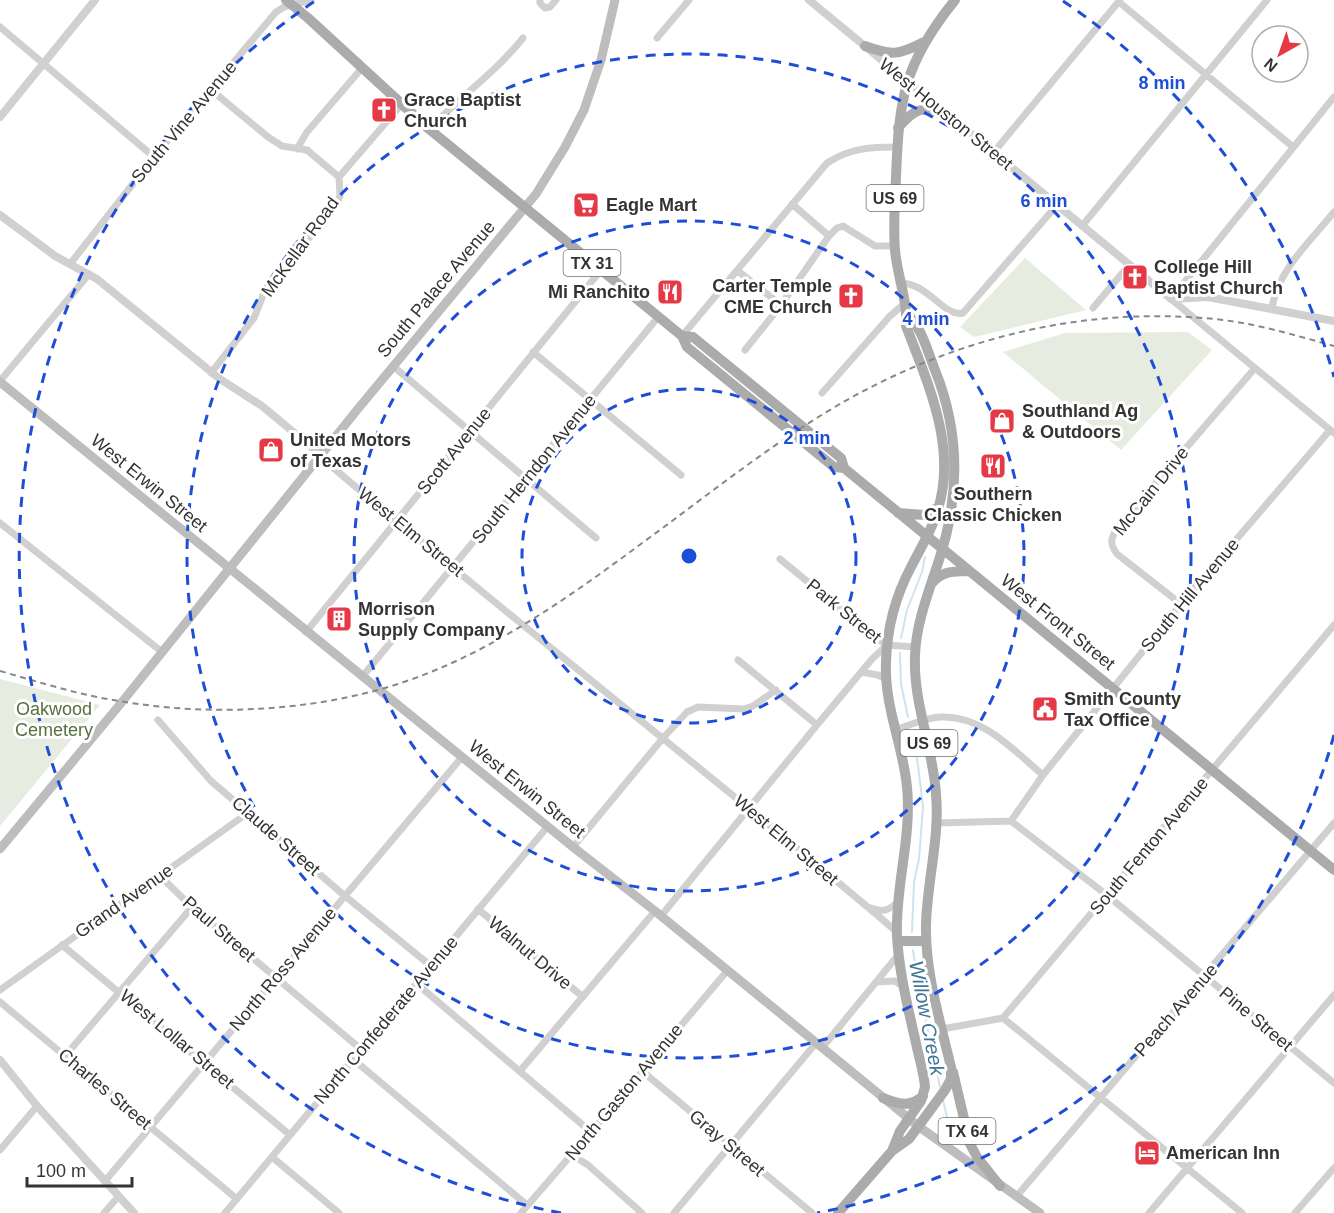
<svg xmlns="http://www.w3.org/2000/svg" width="1334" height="1213" font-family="Arial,sans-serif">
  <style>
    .green { fill: #e6ecdf }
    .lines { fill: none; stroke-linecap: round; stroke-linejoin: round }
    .stream { stroke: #cfe2ee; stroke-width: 2 }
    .minor { stroke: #d0d0d0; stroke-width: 7 }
    .tertiary { stroke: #d0d0d0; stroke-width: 8 }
    .secondary { stroke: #bdbdbd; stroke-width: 9 }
    .primary { stroke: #ababab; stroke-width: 10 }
    .rail { stroke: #888; stroke-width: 2; stroke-dasharray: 6 4.5; stroke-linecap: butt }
    .ring { fill: none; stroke: #1d4ed8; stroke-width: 3; stroke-dasharray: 10 8 }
    .labels { text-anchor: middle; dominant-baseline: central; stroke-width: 6; stroke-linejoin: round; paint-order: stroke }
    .shield { fill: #fff; stroke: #707070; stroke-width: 1.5 }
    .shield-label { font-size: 16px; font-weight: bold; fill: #333 }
    .poi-label { font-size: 18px; font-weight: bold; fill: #333; stroke: #fff; text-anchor: start }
    .street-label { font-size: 18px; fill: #333; stroke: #fff }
    .park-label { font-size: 18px; fill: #56703f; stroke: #fff }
    .water-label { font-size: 20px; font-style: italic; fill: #3f7597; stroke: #fff }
    .centre { fill: #1d4ed8; stroke: #fff; stroke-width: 3 }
    .ring-label { font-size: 18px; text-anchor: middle; font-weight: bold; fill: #1d4ed8; stroke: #fff; stroke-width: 6; stroke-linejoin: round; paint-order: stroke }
  </style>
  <rect width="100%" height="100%" fill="#fff"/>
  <path class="green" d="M1025 258 1086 310 974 337 960 327Z
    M1188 332 1212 350 1121 450 1003 352 1065 333Z
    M0 679 100 705 0 826Z"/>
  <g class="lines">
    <path class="stream" d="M901 638 907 610 922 572 925 557
      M900 653 901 684 908 717
      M912 932 914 882 919 859 923 807 918 765 912 732
      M913 950 918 983 940 1087
      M943 1100 951 1134"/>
    <path class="minor" d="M540 0V3L545 8 550 7 556 0
      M1119 2 1293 147
      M0 27 154 157
      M657 38 689 0
      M210 89 268 137 282 146 307 150 339 177
      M1334 97 1171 299 1334 433
      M429 129C459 98 496 72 523 38
      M297 149 307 132 362 68
      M993 153 1120 0
      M339 177 401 105
      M792 204 829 236 837 228 843 226 875 246H894
      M1082 226 1267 0
      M70 264 154 157 276 12 284 7 311 0
      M738 271 781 305
      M899 283C928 282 944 318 963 313L1057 205
      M1093 308 1129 265
      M1272 309C1277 270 1311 241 1334 212
      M682 336 827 163C850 148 871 147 897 147
      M745 350 781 305 829 236
      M533 352 681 475
      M393 366 596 538
      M211 373 254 318 264 293 336 205 340 196 339 177
      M0 381 89 274
      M822 393 890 316 904 304
      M321 455 330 465C516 624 711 773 897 932
      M0 523 162 652
      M780 559 876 638 887 645 915 647
      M1181 604 1117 554C1109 543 1111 539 1117 528L1255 368
      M306 632 601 270
      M738 660 817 725
      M861 672 878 675 886 679
      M362 677 659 316
      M158 720 211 781 345 896 431 966
      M895 730C910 725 925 718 940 717 983 715 1013 750 1043 775
      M1011 821 1043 775 1181 604 1330 430
      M937 823 1011 821 1108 896 1334 1083
      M573 847 663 738 687 712 698 707 744 709 753 706 776 690
      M160 876 192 907 362 1050
      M871 908C883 913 889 910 898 902
      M478 909 583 997
      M661 916 817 725 872 659 887 645
      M62 945 290 1135
      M876 982 895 981 904 987
      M417 984 591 1132
      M0 990 249 812
      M0 1002 237 1199
      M1003 1018 1242 1213
      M942 1029 1003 1018 1334 625
      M822 1048 899 954
      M65 1056 192 907
      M354 1060 527 1205
      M520 1071 655 911
      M642 1071 812 1213
      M0 1150 37 1106
      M572 1155 588 1165 642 1213
      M272 1157 339 1213
      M105 1181 462 757
      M1016 1197 1334 823
      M104 1213 118 1197
      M225 1213 548 826
      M521 1213 591 1132 727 971
      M674 1213 816 1043
      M1149 1213 1334 995
      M1295 1213 1334 1168"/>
    <path class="tertiary" d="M809 0 1171 299 1208 297 1334 321
      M0 117 95 0
      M0 215 55 256 97 279 220 379 262 406 321 455
      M0 1060 37 1106 134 1213"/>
    <path class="secondary" d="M0 382 573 847 655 911 918 1126 1040 1213
      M0 849 122 702 357 410 536 194 565 147 584 110 601 60 615 0"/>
    <path class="primary" d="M286 0 308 18 429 129 682 336 687 347 834 467 844 468 1334 870
      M865 46C892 56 899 55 924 42
      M898 128C916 107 922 106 947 115
      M682 336 693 337 841 458 844 468
      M898 513 924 515 939 507
      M933 582C943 570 955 572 969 571
      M898 941H926
      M953 1072 970 1144 977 1157 1000 1186
      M883 1098C898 1104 910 1108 923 1096
      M892 1151 900 1131 921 1101 925 1087C924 1073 919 1058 916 1043 908 1008 899 972 897 936 895 886 912 838 907 787 903 745 884 706 886 662 887 629 895 597 911 567 919 551 929 535 935 518 960 453 929 386 906 326 908 301 897 275 895 250 893 225 895 201 896 177 899 98 904 63 955 0
      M838 1213 892 1151 909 1139 945 1090 951 1079V1067C940 1021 925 972 926 925 927 881 940 838 936 794 933 747 913 703 915 656 916 623 929 591 939 560 960 496 960 432 935 370 927 350 922 328 907 314"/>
    <path class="rail" d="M0 671C39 682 79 695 119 701 206 716 301 712 385 688 484 659 568 598 649 538 705 497 760 453 820 416 937 343 1075 305 1214 319 1255 323 1294 335 1334 346"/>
  </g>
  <g class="ring">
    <circle cx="689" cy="556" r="167"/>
    <circle cx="689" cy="556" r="335"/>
    <circle cx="689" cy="556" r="502"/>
    <path d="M1334 735A669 669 0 0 1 817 1213M561 1213A669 669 0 0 1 315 1M1063 1A669 669 0 0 1 1334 377"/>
  </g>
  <defs>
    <symbol id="church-square" viewBox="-11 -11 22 22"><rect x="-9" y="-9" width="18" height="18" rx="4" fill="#e63946" stroke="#fff"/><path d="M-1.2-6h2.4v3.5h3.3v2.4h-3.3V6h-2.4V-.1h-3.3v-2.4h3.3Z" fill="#fff"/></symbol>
    <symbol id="supermarket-square" viewBox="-11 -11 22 22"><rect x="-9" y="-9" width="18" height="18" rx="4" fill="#e63946" stroke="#fff"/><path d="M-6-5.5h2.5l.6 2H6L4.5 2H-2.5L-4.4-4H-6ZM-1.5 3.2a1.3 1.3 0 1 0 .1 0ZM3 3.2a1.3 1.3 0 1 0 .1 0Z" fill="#fff"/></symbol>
    <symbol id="restaurant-square" viewBox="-11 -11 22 22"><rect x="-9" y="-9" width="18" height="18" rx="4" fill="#e63946" stroke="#fff"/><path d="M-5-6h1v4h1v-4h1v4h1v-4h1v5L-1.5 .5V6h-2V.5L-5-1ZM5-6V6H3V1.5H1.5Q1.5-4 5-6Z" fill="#fff"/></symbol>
    <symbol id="shop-square" viewBox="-11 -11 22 22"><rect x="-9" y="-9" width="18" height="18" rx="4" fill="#e63946" stroke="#fff"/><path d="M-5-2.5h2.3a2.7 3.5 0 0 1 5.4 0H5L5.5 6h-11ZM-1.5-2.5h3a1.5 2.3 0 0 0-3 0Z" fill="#fff"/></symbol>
    <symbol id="building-square" viewBox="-11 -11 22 22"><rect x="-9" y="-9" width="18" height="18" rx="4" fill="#e63946" stroke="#fff"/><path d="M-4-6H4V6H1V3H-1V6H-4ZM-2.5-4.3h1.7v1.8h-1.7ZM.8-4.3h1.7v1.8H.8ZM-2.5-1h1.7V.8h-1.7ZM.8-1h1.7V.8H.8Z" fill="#fff"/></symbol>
    <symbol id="civic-square" viewBox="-11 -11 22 22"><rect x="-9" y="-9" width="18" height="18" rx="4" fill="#e63946" stroke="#fff"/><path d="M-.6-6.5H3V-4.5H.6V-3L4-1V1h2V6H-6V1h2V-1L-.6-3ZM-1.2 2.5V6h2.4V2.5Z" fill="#fff"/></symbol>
    <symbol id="hotel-square" viewBox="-11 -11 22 22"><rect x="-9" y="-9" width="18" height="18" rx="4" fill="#e63946" stroke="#fff"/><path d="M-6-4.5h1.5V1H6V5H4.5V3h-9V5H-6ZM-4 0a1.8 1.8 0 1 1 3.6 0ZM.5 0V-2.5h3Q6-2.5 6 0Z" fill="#fff"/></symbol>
  </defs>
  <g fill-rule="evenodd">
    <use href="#church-square" x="369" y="95" width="30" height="30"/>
    <use href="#supermarket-square" x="571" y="190" width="30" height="30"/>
    <use href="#church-square" x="1120" y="262" width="30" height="30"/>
    <use href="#restaurant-square" x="655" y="277" width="30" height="30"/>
    <use href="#church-square" x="836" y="281" width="30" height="30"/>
    <use href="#shop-square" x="987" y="406" width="30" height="30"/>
    <use href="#shop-square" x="256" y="435" width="30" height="30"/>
    <use href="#restaurant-square" x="978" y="451" width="30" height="30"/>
    <use href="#building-square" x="324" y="604" width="30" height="30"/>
    <use href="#civic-square" x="1030" y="694" width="30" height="30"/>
    <use href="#hotel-square" x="1132" y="1138" width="30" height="30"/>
  </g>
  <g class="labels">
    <g class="shield">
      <rect x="866.5" y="185" width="57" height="26" rx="4.5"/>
      <rect x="563.5" y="250" width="57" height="26" rx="4.5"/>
      <rect x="900.5" y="730" width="57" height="26" rx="4.5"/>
      <rect x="938.5" y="1118" width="57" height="26" rx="4.5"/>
    </g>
    <g class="shield-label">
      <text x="895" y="198">US 69</text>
      <text x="592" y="263">TX 31</text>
      <text x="929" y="743">US 69</text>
      <text x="967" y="1131">TX 64</text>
    </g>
    <g class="poi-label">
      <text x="404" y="100">Grace Baptist<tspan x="404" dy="21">Church</tspan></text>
      <text x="606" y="205">Eagle Mart</text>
      <text x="1154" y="267">College Hill<tspan x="1154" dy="21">Baptist Church</tspan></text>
      <text x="832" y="286" text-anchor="end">Carter Temple<tspan x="832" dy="21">CME Church</tspan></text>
      <text x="650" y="292" text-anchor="end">Mi Ranchito</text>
      <text x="1022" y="411">Southland Ag<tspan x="1022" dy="21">&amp; Outdoors</tspan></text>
      <text x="290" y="440">United Motors<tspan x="290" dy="21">of Texas</tspan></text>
      <text x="993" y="494" text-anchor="middle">Southern<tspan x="993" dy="21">Classic Chicken</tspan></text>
      <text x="358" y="609">Morrison<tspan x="358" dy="21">Supply Company</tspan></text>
      <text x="1064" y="699">Smith County<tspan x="1064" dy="21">Tax Office</tspan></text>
      <text x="1166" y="1153">American Inn</text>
    </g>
    <g class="street-label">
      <text transform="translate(946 114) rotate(39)">West Houston Street</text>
      <text transform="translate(184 122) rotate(-50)">South Vine Avenue</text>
      <text transform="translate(300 247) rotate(-54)">McKellar Road</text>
      <text transform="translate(436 289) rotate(-50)">South Palace Avenue</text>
      <text transform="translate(454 451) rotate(-51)">Scott Avenue</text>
      <text transform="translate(534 469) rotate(-51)">South Herndon Avenue</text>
      <text transform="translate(149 483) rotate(39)">West Erwin Street</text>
      <text transform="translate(1151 491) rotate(-51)">McCain Drive</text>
      <text transform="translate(411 532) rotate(39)">West Elm Street</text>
      <text transform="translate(1190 595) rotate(-50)">South Hill Avenue</text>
      <text transform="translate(844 611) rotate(39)">Park Street</text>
      <text transform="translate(1058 622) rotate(39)">West Front Street</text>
      <text transform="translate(527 789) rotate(39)">West Erwin Street</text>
      <text transform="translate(276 836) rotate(41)">Claude Street</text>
      <text transform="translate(786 840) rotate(40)">West Elm Street</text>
      <text transform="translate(1149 846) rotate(-50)">South Fenton Avenue</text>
      <text transform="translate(124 901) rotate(-35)">Grand Avenue</text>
      <text transform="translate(219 929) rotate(41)">Paul Street</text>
      <text transform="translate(530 953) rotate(40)">Walnut Drive</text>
      <text transform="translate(283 969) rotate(-50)">North Ross Avenue</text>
      <text transform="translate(1176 1010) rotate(-49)">Peach Avenue</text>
      <text transform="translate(1256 1019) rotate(40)">Pine Street</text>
      <text transform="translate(386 1020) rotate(-50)">North Confederate Avenue</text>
      <text transform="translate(177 1039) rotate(40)">West Lollar Street</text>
      <text transform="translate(105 1089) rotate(40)">Charles Street</text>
      <text transform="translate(624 1092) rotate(-50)">North Gaston Avenue</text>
      <text transform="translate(727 1143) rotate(40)">Gray Street</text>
    </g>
    <g class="park-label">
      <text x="54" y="709">Oakwood<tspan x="54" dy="21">Cemetery</tspan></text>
    </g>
    <g class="water-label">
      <text transform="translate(927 1018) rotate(79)">Willow Creek</text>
    </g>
  </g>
  <circle cx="689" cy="556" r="9" class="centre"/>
  <g class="ring-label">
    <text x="1162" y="89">8 min</text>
    <text x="1044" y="207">6 min</text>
    <text x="926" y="325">4 min</text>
    <text x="807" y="444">2 min</text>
  </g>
  <g transform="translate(1280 54) rotate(220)"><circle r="28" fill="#ffffff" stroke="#adadad" stroke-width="1.5"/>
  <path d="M0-4.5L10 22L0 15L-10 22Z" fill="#e63946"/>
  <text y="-9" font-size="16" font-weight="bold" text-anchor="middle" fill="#333333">N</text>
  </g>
  <path d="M27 1177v9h105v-9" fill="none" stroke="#333333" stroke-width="3"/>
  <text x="36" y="1177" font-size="18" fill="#333333" stroke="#ffffff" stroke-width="4.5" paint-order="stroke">100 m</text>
</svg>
